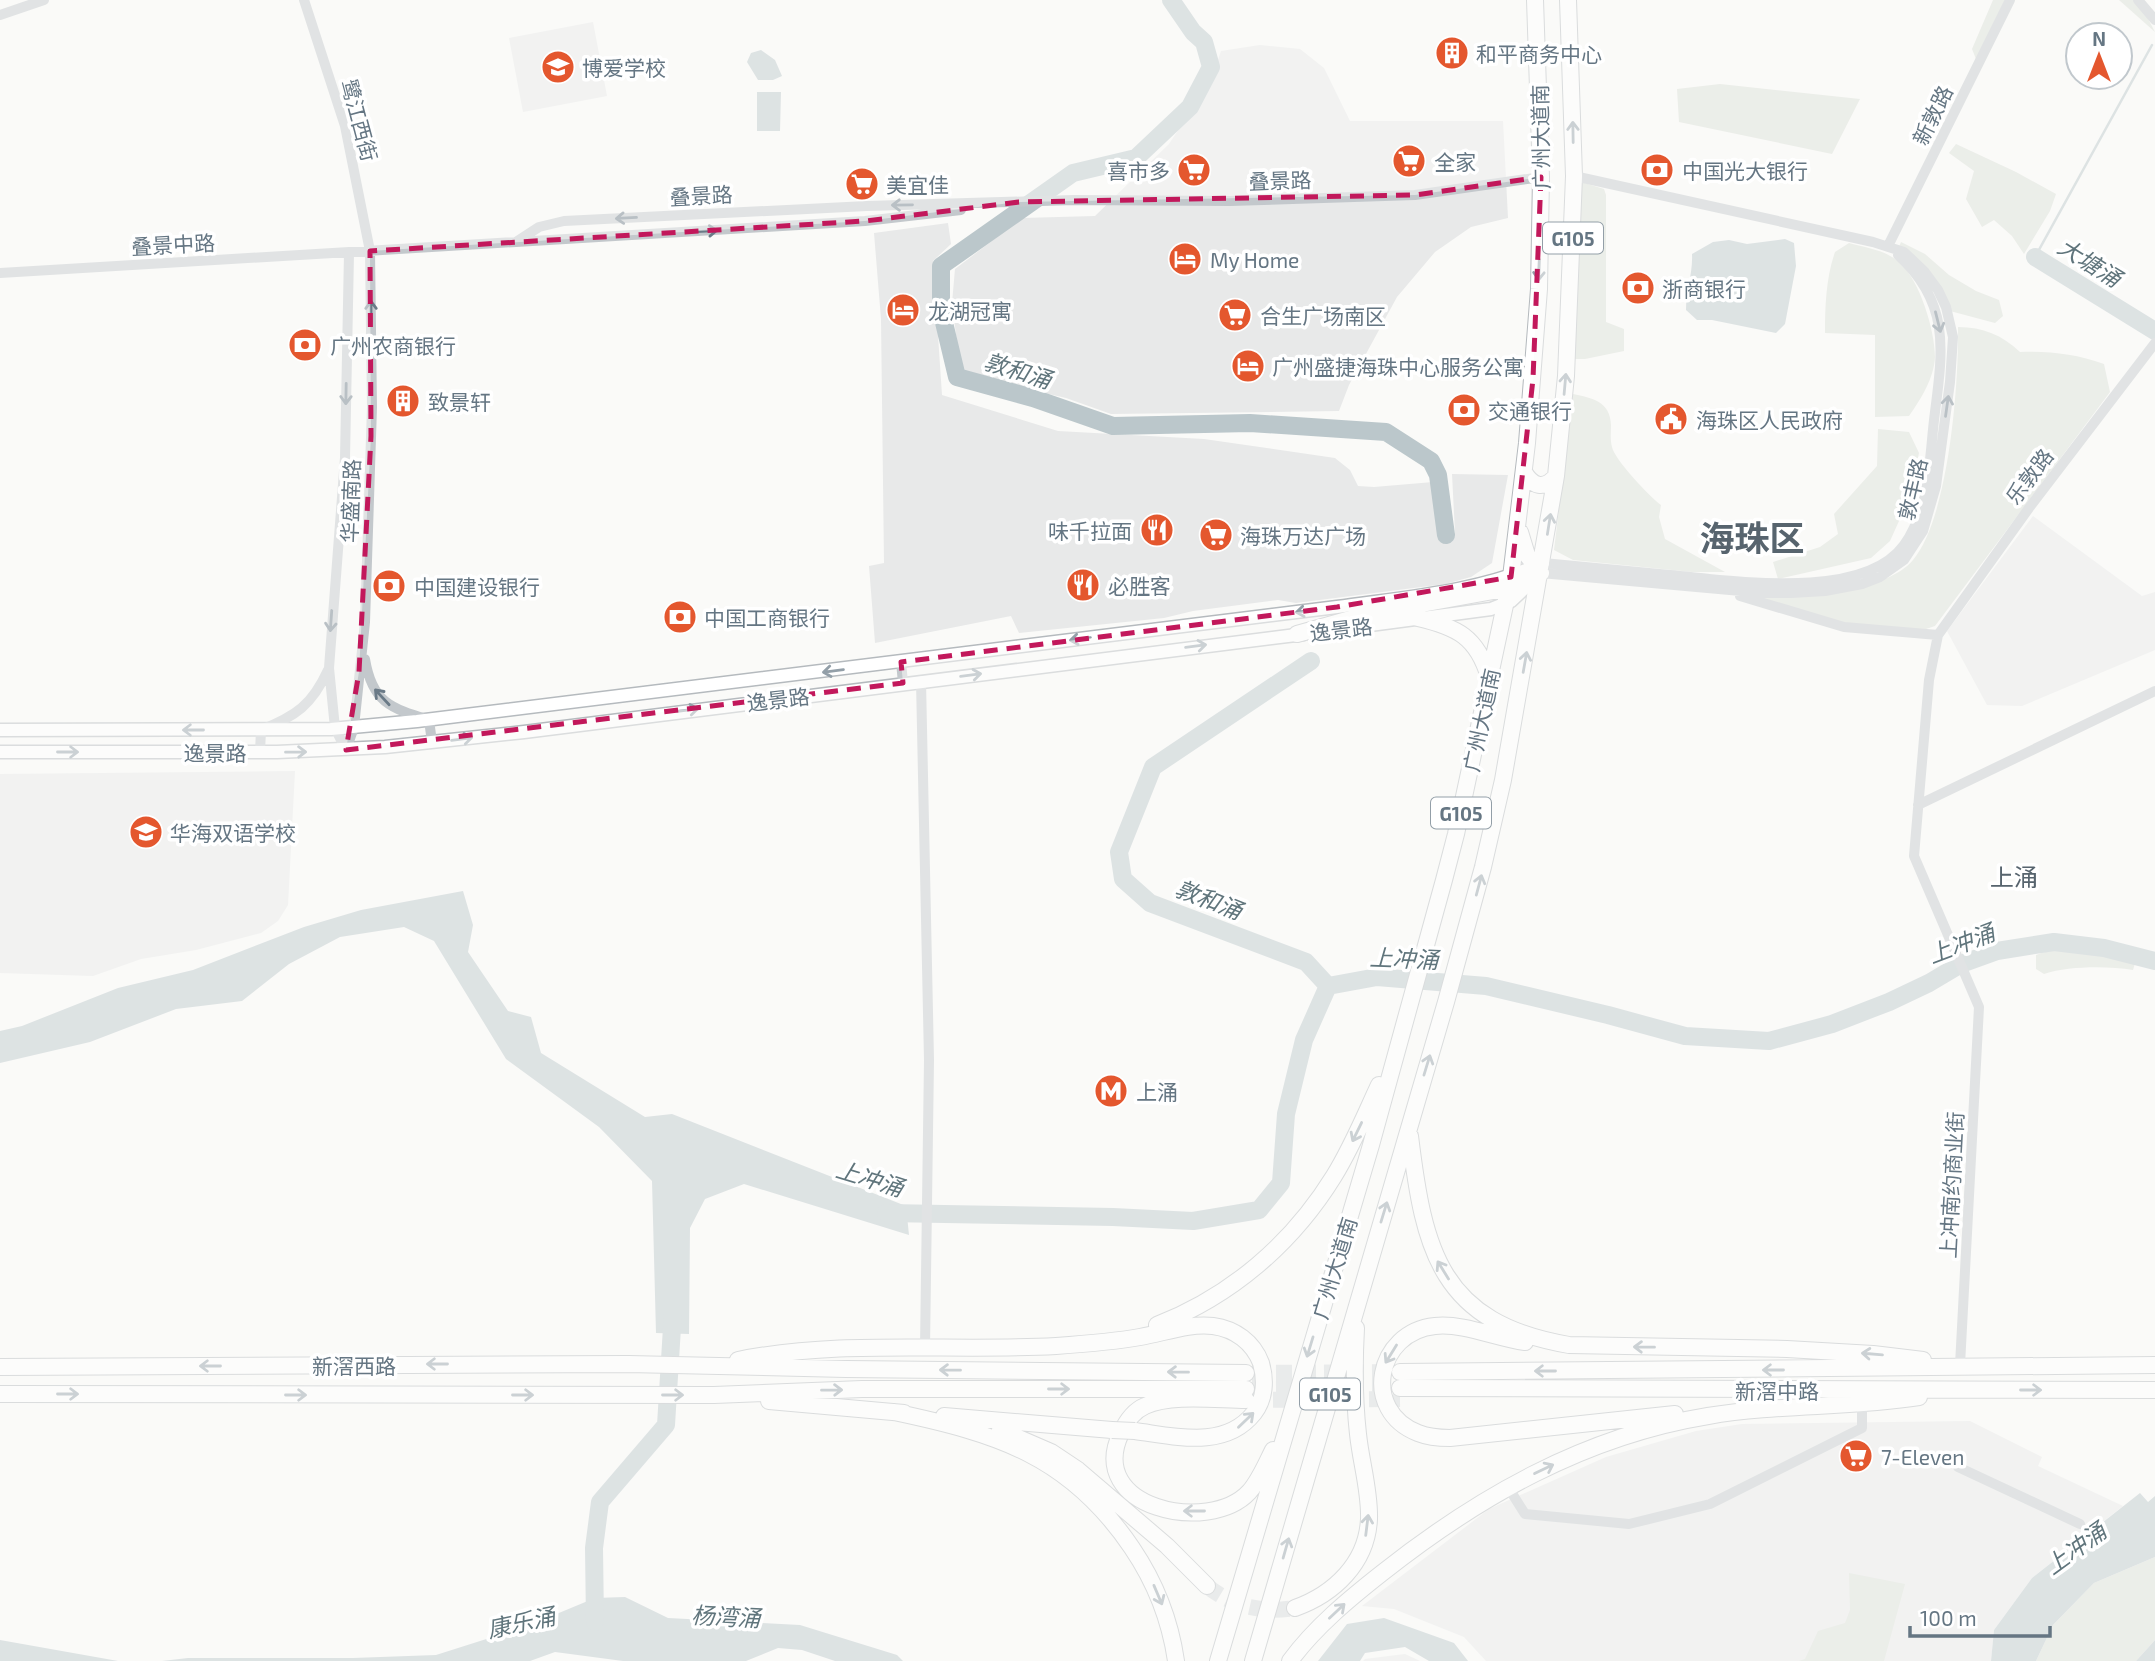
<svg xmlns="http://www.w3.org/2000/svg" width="2155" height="1661" font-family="'Exo 2','Noto Sans SC',sans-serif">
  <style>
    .built { fill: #e8e9e9 }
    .green { fill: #dadfd7 }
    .water { fill: #bbc7cb }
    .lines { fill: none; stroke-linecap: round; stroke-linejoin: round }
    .stream { stroke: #bbc7cb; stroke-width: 2.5 }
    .river { stroke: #bbc7cb; stroke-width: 18 }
    .highway-tunnel { stroke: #d5d9db; stroke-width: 16; stroke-dasharray: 16 8; stroke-linecap: butt }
    .major-casing { stroke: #b5babe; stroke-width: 15 }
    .highway-casing { stroke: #b4b9bd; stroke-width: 18 }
    .minor { stroke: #c3c8cc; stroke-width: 10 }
    .major { stroke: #fff; stroke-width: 12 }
    .highway { stroke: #fff; stroke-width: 16 }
    .highway-bridge-casing { stroke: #b4b9bd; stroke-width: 18; stroke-linecap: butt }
    .highway-bridge { stroke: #fff; stroke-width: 16 }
    .oneway { stroke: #939fa8 }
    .oneway2 { stroke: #6a7a87 }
    .marked { fill: none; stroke: #c2185b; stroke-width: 5; stroke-dasharray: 14 9; stroke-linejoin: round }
    .labels { text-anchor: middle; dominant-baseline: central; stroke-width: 7; stroke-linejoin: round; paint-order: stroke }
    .shield { fill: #fff; stroke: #939fa8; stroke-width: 2 }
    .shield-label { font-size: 19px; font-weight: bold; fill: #657683 }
    .poi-label { font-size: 21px; fill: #657683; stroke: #fff; text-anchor: start }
    .street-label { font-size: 21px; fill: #657683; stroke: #fff }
    .water-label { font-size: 23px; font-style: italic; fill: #60757c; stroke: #fff }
    .quarter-label { font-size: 24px; fill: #57646e; stroke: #fff }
    .town-label { font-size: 35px; font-weight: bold; fill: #57646e; stroke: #fff }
  </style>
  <rect width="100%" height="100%" fill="#fafaf8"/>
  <path class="built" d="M593 22 607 96 523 112 509 38Z
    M1260 45 1300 49 1324 68 1350 121H1503L1508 218 1471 227 1435 252 1397 297 1349 385 1339 411 1111 414 1066 398 961 374 952 303 955 269 1022 218 1095 216 1169 144 1211 81 1221 51Z
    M948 223 951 244 933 261 942 395 1058 431 1204 439 1335 458 1350 470 1358 486 1374 487 1433 482 1438 535 1455 533 1452 474 1508 475 1492 563 1471 577 1445 584 1296 603 1278 600 1193 611 1164 618 1019 633 1011 616 875 643 869 566 884 563 881 319 874 233Z
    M2033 516 2142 596 2155 592V650L2022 706 1987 705 1947 631Z
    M295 771 288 905 278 921 261 933 196 950 141 959 93 976 0 973V774Z
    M1970 1421 2042 1457 2038 1466 2123 1506 2032 1578 1994 1630 1991 1661H1486L1464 1637 1394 1609 1362 1606 1489 1509 1606 1457 1696 1431 1742 1424Z
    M1405 1654 1420 1661H1363L1365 1659Z"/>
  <path class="green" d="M1993 0H2005L1976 59 1972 49Z
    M2119 0H2135L2145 13 2155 32Z
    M1720 84 1860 99 1832 154 1679 122 1677 89Z
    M1956 144 2016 172 2056 194 2050 211 2024 254 2012 236 1994 220 1982 227 1966 199 1974 171 1949 153Z
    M1578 181 1604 189 1606 195V322L1624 329V351L1585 359H1572Z
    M1901 242 1925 254 1949 275 1976 291 1999 300 2003 316 1995 323 1950 311C1944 282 1923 261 1899 247Z
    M1849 243C1867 248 1885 250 1899 262 1920 280 1935 331 1935 357 1934 378 1921 399 1909 416L1875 417V335L1825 333C1825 306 1826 278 1835 252Z
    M1958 327C1983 327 2002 335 2020 352 2050 351 2076 354 2104 364L2110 392 1935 626 1920 631 1844 624 1751 597 1887 578C1898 573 1905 569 1913 560 1949 517 1959 383 1958 327Z
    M1573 394C1592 398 1610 401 1611 425 1611 432 1610 440 1612 447 1614 459 1650 497 1661 505L1659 517 1665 539 1725 572H1692L1573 560 1554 550Z
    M1878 429 1909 432 1919 453 1908 501 1890 541 1871 558 1778 579 1773 562 1820 547 1838 534 1834 514 1877 466Z
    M2053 949 2110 954 2136 960 2133 970C2107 966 2069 966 2044 974L2036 969V955Z
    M2155 1557V1640L2136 1661H2036L2053 1625 2094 1583Z
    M1849 1573 1905 1584 1884 1661H1799L1805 1659 1818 1631 1845 1623 1850 1610Z"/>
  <path class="water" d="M761 50 775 60 782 76 773 80H758L747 62 751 53Z
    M757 92H781L780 131H757Z
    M1785 239 1794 243 1796 266 1785 324 1776 333 1712 320H1697L1686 310C1686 291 1693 273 1692 254L1713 242 1729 240 1747 244Z
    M463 891 473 925 468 952 508 1011 531 1017 541 1053 645 1117 672 1114 906 1206 909 1235 744 1184 705 1199 690 1228 689 1334 656 1333 652 1181 599 1127 506 1059 434 941 404 927 340 937 289 964 242 1001 176 1009 90 1042 0 1063V1031L22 1026 118 988 193 970 304 927 361 910Z
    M2140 1493 2148 1502 2155 1496V1557L2094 1583 2053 1625 2036 1661H1991L1994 1630 2032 1578Z
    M625 1597 668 1618 800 1625 897 1655 903 1661H835L802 1650 778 1648 746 1661H623L555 1652 530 1661H162L188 1658H353L436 1655 530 1625 595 1598Z
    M1384 1618 1454 1643 1468 1661H1429L1405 1647 1365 1653 1360 1661H1318L1347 1624Z
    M0 1640 118 1661H0Z
    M2155 1640V1661H2136Z"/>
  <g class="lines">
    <path class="stream" d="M2035 257 2152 45"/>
    <path class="river" d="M1171 0 1193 32 1204 42 1211 67 1190 107 1136 158 1073 173 941 266V310L957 377 1033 398 1113 426 1250 423 1386 432 1431 461 1438 475 1446 535
      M2035 257 2155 331
      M1311 661 1153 767 1119 852 1123 879 1150 903 1306 962 1328 986
      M886 1213 1113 1217 1193 1221 1259 1210 1281 1183 1286 1114 1304 1040 1328 986 1377 977 1486 986 1608 1015 1685 1036 1769 1041 1832 1024 1889 1002 1929 983 1961 964 1997 951 2054 942 2104 948 2155 961
      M595 1622 594 1548 600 1502 666 1425 673 1311"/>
    <path class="highway-tunnel" d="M1252 1373 1394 1372
      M1252 1389 1394 1388
      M1249 1400 1400 1399
      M1207 1586C1233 1607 1262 1613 1295 1608"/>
    <defs>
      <path id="major" d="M1332 630 1491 609 1511 601 1539 575
        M0 730 331 729 417 721 1337 607C1407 597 1478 592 1543 563
        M0 752H277L385 747 524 732 1304 634"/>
      <path id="highway" d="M1524 472C1533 487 1544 490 1556 476
        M1520 532 1527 555 1541 573
        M1418 618C1457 627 1477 637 1489 677
        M1297 634 1372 613 1499 590 1541 573
        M1410 1136C1424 1251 1440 1323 1569 1345L1787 1349 1873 1354 1923 1360
        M1157 1325C1231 1296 1292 1244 1334 1176 1352 1147 1365 1115 1379 1085
        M1525 1342C1496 1338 1464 1323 1435 1326 1376 1332 1361 1411 1418 1433 1428 1437 1439 1438 1450 1438L1675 1414
        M738 1360C842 1339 951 1352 1056 1346 1084 1344 1112 1342 1140 1337 1164 1333 1189 1323 1213 1326 1235 1329 1253 1342 1261 1363 1266 1380 1265 1399 1254 1413 1225 1450 1174 1436 1135 1431
        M0 1367 628 1364 846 1369 1246 1373
        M1400 1372 2155 1365
        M1400 1388 2155 1390
        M0 1394 714 1395 862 1389H1246
        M1246 1400C1218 1400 1170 1394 1145 1406 1133 1411 1126 1422 1121 1433 1085 1508 1209 1535 1249 1492 1259 1481 1266 1464 1273 1450
        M769 1401 904 1413
        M894 1412C998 1434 1070 1456 1132 1548 1155 1582 1170 1619 1176 1661
        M944 1416 1112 1430
        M1000 1430 1051 1452 1078 1470 1167 1546 1207 1586
        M1295 1608C1334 1594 1367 1563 1369 1519 1370 1491 1361 1463 1358 1434 1354 1398 1354 1364 1356 1328
        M1218 1661 1371 1145 1444 880 1456 834 1511 577 1527 443 1539 289 1541 177 1535 0
        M1253 1661 1446 1002 1483 867 1503 780 1556 476 1566 376 1574 176 1568 0
        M1290 1661C1315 1627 1349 1599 1382 1573 1478 1497 1585 1436 1708 1416 1778 1404 1849 1408 1919 1397"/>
    </defs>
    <use href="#major" class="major-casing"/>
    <use href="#highway" class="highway-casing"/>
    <path class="minor" d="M304 0 345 126 370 251 372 407 365 622 354 727 346 750
      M2138 0 2155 20
      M0 15 44 0
      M516 242 539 227 564 221 867 206 1074 200 1230 201 1415 195 1541 177
      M1888 246 2010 0
      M0 273 865 221 961 210
      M1543 563C1585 567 1628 571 1670 575 1730 580 1863 602 1904 545 1931 507 1929 456 1935 412 1943 349 1950 302 1898 255
      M1541 573 1763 593H1791L1825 591 1862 584 1880 577 1904 560 1923 531 1936 486 1950 382 1953 337 1946 307 1938 290 1924 271 1904 252 1873 242 1574 176
      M1740 596 1844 627 1938 635
      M365 659C372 702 390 708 429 720L432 742
      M901 662 903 683
      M921 681 929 1060 925 1348
      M346 750 335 728 329 668 345 458 349 253
      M260 752 261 730C296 716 312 705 328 670
      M1918 805 2155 691
      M1960 1365 1979 1007 1914 856 1929 680 1938 635 2029 508 2155 343
      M1958 1467 2080 1524
      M1508 1487 1525 1514 1629 1524 1710 1504 1862 1428V1403"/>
    <use href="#major" class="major"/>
    <use href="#highway" class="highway"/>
    <defs>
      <path id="highway-bridge" d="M1112 1430 1135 1431"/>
    </defs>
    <use href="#highway-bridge" class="highway-bridge-casing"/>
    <use href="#highway-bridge" class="highway-bridge"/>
  </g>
  <defs><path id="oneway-shaft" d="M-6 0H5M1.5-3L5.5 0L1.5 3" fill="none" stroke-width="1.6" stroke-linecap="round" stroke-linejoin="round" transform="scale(1.75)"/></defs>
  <g class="oneway">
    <use href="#oneway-shaft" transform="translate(1573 132) rotate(-91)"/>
    <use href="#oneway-shaft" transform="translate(1539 270) rotate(92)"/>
    <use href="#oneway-shaft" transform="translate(1565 384) rotate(-85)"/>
    <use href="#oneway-shaft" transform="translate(1549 524) rotate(-81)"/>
    <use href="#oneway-shaft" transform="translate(1306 611) rotate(172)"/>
    <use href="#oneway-shaft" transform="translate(1080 639) rotate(172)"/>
    <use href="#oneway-shaft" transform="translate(1196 646) rotate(-7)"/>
    <use href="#oneway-shaft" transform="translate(1525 662) rotate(-80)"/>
    <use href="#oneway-shaft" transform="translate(833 671) rotate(173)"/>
    <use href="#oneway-shaft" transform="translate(971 675) rotate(-7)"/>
    <use href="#oneway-shaft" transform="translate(688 710) rotate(-7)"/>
    <use href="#oneway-shaft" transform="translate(193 730) rotate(180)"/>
    <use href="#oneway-shaft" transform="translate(462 739) rotate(-7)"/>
    <use href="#oneway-shaft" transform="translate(68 752)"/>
    <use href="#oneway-shaft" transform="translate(296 752) rotate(-1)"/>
    <use href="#oneway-shaft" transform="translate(1479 885) rotate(-75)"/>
    <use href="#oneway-shaft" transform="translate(1427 1065) rotate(-73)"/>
    <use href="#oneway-shaft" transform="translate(1357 1132) rotate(116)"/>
    <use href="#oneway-shaft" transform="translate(1384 1212) rotate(-73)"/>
    <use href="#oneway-shaft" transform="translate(1443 1270) rotate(-122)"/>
    <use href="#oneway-shaft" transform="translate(1310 1347) rotate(107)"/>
    <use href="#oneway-shaft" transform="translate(1644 1347) rotate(-179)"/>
    <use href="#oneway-shaft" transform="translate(1391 1354) rotate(122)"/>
    <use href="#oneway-shaft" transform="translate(1872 1354) rotate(-175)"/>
    <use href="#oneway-shaft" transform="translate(437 1364) rotate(180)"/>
    <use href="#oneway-shaft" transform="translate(210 1366) rotate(180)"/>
    <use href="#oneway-shaft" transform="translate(950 1370) rotate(-179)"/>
    <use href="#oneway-shaft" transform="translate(1773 1370) rotate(180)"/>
    <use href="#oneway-shaft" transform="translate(1545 1371) rotate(180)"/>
    <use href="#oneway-shaft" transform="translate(1178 1372) rotate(-179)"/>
    <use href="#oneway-shaft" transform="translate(1059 1389)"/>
    <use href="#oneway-shaft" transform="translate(832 1390) rotate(-1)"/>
    <use href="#oneway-shaft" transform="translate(2031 1390)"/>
    <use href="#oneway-shaft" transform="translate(68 1394)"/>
    <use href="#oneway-shaft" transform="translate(296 1395)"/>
    <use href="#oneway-shaft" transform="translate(523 1395)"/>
    <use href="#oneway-shaft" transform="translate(673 1395)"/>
    <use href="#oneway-shaft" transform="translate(1246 1420) rotate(-44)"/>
    <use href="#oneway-shaft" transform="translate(1544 1469) rotate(-26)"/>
    <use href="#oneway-shaft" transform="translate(1194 1511) rotate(-180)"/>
    <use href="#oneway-shaft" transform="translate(1367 1525) rotate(-83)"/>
    <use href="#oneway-shaft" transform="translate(1286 1548) rotate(-74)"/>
    <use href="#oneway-shaft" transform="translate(1158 1595) rotate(67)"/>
    <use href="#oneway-shaft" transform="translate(1337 1611) rotate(-43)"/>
  </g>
  <g class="oneway2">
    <use href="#oneway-shaft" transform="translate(902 205) rotate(179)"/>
    <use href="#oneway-shaft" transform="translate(626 218) rotate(177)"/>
    <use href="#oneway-shaft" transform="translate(707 231) rotate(-3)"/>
    <use href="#oneway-shaft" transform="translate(371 311) rotate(-90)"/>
    <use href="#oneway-shaft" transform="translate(1938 322) rotate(76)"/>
    <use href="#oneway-shaft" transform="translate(346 394) rotate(91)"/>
    <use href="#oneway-shaft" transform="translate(1947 406) rotate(-82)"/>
    <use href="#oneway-shaft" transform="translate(331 621) rotate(94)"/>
    <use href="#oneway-shaft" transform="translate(382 697) rotate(-133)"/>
  </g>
  <path d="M0 0H2155V1661H0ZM1541 177 1533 379 1511 577 1337 607 901 662 903 683 346 750 359 672 371 436 370 251 865 221 1019 202 1415 195Z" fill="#fafaf8" fill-opacity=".55" fill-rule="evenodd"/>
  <path class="marked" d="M1541 177 1533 379 1511 577 1337 607 901 662 903 683 346 750 359 672 371 436 370 251 865 221 1019 202 1415 195Z"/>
  <defs>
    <symbol id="building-disc" viewBox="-11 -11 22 22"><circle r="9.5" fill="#e4572e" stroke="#fff"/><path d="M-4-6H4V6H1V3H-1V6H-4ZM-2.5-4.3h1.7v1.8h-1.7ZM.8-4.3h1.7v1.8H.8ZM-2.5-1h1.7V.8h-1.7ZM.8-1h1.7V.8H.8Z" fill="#fff"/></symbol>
    <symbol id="school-disc" viewBox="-11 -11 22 22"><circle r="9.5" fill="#e4572e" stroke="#fff"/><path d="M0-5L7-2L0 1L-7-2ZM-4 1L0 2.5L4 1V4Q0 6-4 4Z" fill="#fff"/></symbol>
    <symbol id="supermarket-disc" viewBox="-11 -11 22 22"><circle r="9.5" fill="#e4572e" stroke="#fff"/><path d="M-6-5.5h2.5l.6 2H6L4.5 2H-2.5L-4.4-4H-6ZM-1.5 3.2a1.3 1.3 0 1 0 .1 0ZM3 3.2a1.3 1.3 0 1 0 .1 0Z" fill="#fff"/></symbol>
    <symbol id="bank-disc" viewBox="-11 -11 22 22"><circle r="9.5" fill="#e4572e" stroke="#fff"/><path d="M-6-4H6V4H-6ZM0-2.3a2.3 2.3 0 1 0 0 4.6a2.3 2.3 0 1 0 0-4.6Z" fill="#fff"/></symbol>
    <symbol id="hotel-disc" viewBox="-11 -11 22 22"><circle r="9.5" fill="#e4572e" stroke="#fff"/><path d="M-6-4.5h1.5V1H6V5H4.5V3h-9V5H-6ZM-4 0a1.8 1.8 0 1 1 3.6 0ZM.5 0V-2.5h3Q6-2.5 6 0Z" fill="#fff"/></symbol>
    <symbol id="civic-disc" viewBox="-11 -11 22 22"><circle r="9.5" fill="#e4572e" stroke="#fff"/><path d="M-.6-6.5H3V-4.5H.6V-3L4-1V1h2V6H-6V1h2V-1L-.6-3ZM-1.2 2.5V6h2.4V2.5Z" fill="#fff"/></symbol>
    <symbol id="restaurant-disc" viewBox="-11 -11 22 22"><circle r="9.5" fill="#e4572e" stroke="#fff"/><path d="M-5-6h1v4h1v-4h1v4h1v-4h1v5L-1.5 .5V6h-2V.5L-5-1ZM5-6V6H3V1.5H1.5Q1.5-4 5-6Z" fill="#fff"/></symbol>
    <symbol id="metro-disc" viewBox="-11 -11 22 22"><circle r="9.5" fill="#e4572e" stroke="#fff"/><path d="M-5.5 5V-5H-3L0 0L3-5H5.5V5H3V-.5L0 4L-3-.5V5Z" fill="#fff"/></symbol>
  </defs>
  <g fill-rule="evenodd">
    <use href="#building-disc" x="1433" y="34" width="38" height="38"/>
    <use href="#school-disc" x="539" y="48" width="38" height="38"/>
    <use href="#supermarket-disc" x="1390" y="142" width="38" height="38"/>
    <use href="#supermarket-disc" x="1175" y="151" width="38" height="38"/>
    <use href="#bank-disc" x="1638" y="151" width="38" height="38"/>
    <use href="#supermarket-disc" x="843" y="165" width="38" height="38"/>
    <use href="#hotel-disc" x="1166" y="240" width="38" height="38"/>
    <use href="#bank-disc" x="1619" y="269" width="38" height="38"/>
    <use href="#hotel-disc" x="884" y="291" width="38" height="38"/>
    <use href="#supermarket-disc" x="1216" y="296" width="38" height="38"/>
    <use href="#bank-disc" x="286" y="326" width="38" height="38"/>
    <use href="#hotel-disc" x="1229" y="347" width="38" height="38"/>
    <use href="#building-disc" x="384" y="382" width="38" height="38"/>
    <use href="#bank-disc" x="1445" y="391" width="38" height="38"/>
    <use href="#civic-disc" x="1652" y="400" width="38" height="38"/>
    <use href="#restaurant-disc" x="1138" y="511" width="38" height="38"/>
    <use href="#supermarket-disc" x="1197" y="516" width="38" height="38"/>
    <use href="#restaurant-disc" x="1064" y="566" width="38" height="38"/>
    <use href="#bank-disc" x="370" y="567" width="38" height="38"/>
    <use href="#bank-disc" x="661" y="598" width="38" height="38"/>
    <use href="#school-disc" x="127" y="813" width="38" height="38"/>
    <use href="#metro-disc" x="1092" y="1072" width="38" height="38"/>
    <use href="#supermarket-disc" x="1837" y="1437" width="38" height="38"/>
  </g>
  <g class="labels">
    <g class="shield">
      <rect x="1543" y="222.5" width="60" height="31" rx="5"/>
      <rect x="1431" y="797.5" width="60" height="31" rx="5"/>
      <rect x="1300" y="1378.5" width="60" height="31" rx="5"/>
    </g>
    <g class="shield-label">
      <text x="1573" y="238">G105</text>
      <text x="1461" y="813">G105</text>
      <text x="1330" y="1394">G105</text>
    </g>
    <g class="poi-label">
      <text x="1476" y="53">和平商务中心</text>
      <text x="582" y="67">博爱学校</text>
      <text x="1434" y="161">全家</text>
      <text x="1170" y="170" text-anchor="end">喜市多</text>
      <text x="1682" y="170">中国光大银行</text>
      <text x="886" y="184">美宜佳</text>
      <text x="1210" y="259">My Home</text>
      <text x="1662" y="288">浙商银行</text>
      <text x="928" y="310">龙湖冠寓</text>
      <text x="1260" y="315">合生广场南区</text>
      <text x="330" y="345">广州农商银行</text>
      <text x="1272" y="366">广州盛捷海珠中心服务公寓</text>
      <text x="428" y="401">致景轩</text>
      <text x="1488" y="410">交通银行</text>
      <text x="1696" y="419">海珠区人民政府</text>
      <text x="1132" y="530" text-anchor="end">味千拉面</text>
      <text x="1240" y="535">海珠万达广场</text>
      <text x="1108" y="585">必胜客</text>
      <text x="414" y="586">中国建设银行</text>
      <text x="704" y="617">中国工商银行</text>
      <text x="170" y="832">华海双语学校</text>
      <text x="1136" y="1091">上涌</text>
      <text x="1881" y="1456">7-Eleven</text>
    </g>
    <g class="street-label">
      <text transform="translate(1932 115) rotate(-64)">新敦路</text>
      <text transform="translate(360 120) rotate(75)">鹭江西街</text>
      <text transform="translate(1540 137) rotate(-91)">广州大道南</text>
      <text transform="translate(1280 180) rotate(-2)">叠景路</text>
      <text transform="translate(701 195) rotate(-3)">叠景路</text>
      <text transform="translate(173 244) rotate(-3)">叠景中路</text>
      <text transform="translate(2029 476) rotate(-53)">乐敦路</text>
      <text transform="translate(1912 489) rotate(-77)">敦丰路</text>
      <text transform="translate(350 501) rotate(-88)">华盛南路</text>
      <text transform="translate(1341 629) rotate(-7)">逸景路</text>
      <text transform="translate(778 699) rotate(-7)">逸景路</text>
      <text transform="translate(1481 720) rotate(-78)">广州大道南</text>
      <text x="215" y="752">逸景路</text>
      <text transform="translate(1951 1185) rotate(-87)">上冲南约商业街</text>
      <text transform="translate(1334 1268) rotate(-73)">广州大道南</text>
      <text x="354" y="1365">新滘西路</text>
      <text x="1777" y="1390">新滘中路</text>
    </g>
    <g class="water-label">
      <text transform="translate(2090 262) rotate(32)">大塘涌</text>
      <text transform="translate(1018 370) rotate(17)">敦和涌</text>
      <text transform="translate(1209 899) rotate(21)">敦和涌</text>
      <text transform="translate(1961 943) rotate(-21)">上冲涌</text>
      <text transform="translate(1404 958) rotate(2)">上冲涌</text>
      <text transform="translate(870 1178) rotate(17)">上冲涌</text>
      <text transform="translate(2075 1548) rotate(-36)">上冲涌</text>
      <text transform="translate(726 1616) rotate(3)">杨湾涌</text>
      <text transform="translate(521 1622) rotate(-12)">康乐涌</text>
    </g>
    <g class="quarter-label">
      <text x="2014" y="876">上涌</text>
    </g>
    <g class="town-label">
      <text x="1752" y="537">海珠区</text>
    </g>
  </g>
  <g transform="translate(2099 56)"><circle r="33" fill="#ffffff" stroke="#c1c8cd" stroke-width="2"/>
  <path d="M0-5L12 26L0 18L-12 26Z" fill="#e4572e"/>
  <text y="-10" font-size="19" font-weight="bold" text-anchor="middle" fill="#657683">N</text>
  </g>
  <path d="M1910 1626v10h140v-10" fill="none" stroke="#657683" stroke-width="3.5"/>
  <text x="1920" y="1626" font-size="21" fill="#657683" stroke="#ffffff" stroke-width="5" paint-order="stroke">100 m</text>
</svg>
